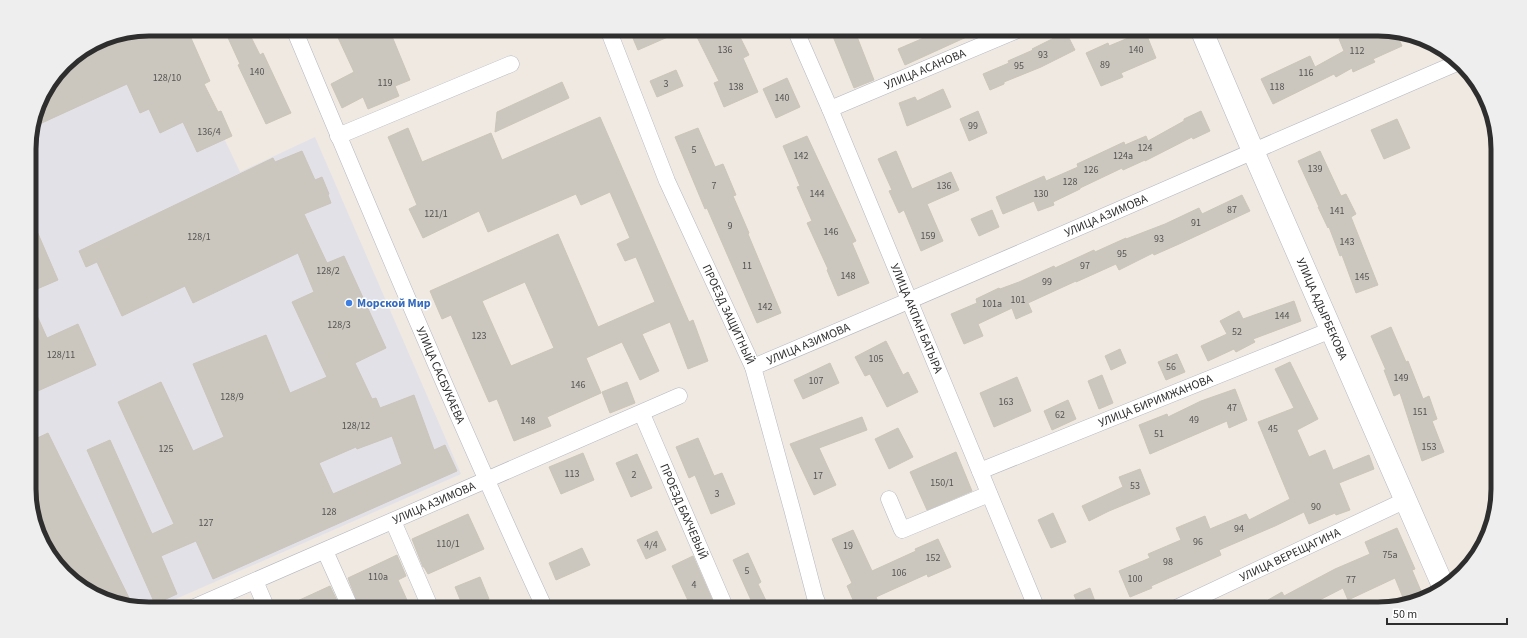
<svg xmlns="http://www.w3.org/2000/svg" width="1527" height="638" font-family="'Source Sans 3',sans-serif">
  <style>
    .industrial { fill: #e3e1e8 }
    .building { fill: #cbc7bf; stroke: #cbc5ba; fill-rule: evenodd }
    .lines { fill: none; stroke-linecap: round; stroke-linejoin: round }
    .street-casing { stroke: #b4b7c1; stroke-width: 17 }
    .secondary-casing { stroke: #b4b7c1; stroke-width: 23 }
    .street { stroke: #fff; stroke-width: 16 }
    .secondary { stroke: #fff; stroke-width: 22 }
    .shop-dot { fill: #3f7fe0; stroke: #fff; stroke-width: 1.5 }
    .labels { text-anchor: middle; dominant-baseline: central; stroke-width: 3; stroke-linejoin: round; paint-order: stroke }
    .number-label { font-size: 10px; fill: #555452 }
    .street-label { font-size: 12px; fill: #2e2e2e; stroke: #fff }
    .shop-label { font-size: 12px; font-weight: bold; fill: #366cbe; stroke: #fff; text-anchor: start }
    .rim { fill: none; stroke: #2e2e2e; stroke-width: 5 }
  </style>
  <rect width="100%" height="100%" fill="#efe9e1"/>
  <path class="industrial" d="M172 29 240 172 315 137 461 474 153 609H149L110 603 59 568 31 512 29 141 41 96 70 59 103 38Z"/>
  <path class="building" d="M149 29H187L210 81 204 84 218 112 221 111 232 136 197 152 183 122 160 133 149 109 140 113 127 84 33 127 41 96 70 59 103 38Z
    M224 29H247L260 55 263 53 291 113 266 124 238 65 240 64Z
    M334 29H389L410 80 395 86 399 96 368 109 363 97 342 108 331 84 354 72Z
    M629 29H686L638 50Z
    M693 29H736L749 55 743 58 758 92 724 107 714 83 719 81Z
    M830 29H854L874 80 854 88Z
    M931 29H984L905 65 898 49 933 34Z
    M1360 29 1363 36 1379 29 1396 32 1402 46 1373 59 1375 62 1353 72 1352 68 1336 77 1334 74 1273 104 1261 79 1310 56 1315 67 1344 51 1339 39Z
    M1145 31 1156 58 1121 73 1123 77 1101 86 1086 53 1108 43 1109 46Z
    M1066 32 1075 50 1041 67 1004 82V84L990 90 983 74 1009 63 1008 61 1033 50 1032 49Z
    M676 70 683 86 657 97 650 81Z
    M787 78 800 107 776 118 763 89Z
    M562 82 569 98 495 132 497 112Z
    M943 89 951 107 907 126 899 103 915 97 917 101Z
    M978 111 987 133 969 141 960 119Z
    M1201 111 1210 131 1193 139 1192 137 1145 161V160L1123 170 1122 168 1080 188V189L1053 202 1054 205 1038 211 1034 201 1003 214 996 197 1044 176 1046 181 1078 167 1077 164 1124 142 1125 145 1146 136 1148 141 1184 121V119Z
    M600 117 689 322 693 320 708 361 688 369 670 322 642 334 659 371 640 380 622 342 586 358 601 393 547 417 551 426 514 441 497 399 489 402 451 315 442 319 430 291 558 234 598 327 655 302 636 257 625 261 617 244 630 238 610 192 581 205 576 194 488 232 479 211 423 238 409 209 417 205 388 137 408 128 422 162 491 133 502 160ZM525 282 554 348 511 366 482 301Z
    M1397 119 1410 148 1384 159 1371 130Z
    M698 128 715 167 723 164 736 195 733 196 749 233 748 234 781 313 757 323 707 208 705 209 675 137Z
    M807 136 856 241 852 243 869 283 838 296 827 270 828 269 807 223 812 221 797 187 800 186 783 146Z
    M302 151 315 180 322 177 329 194 328 195 331 203 304 214 327 263 344 256 386 348 355 363 372 399 376 398 380 408 414 395 434 450 445 445 457 471 213 579 196 541 161 556 177 594 155 604 87 450 110 440 152 534 174 524 118 402 161 382 193 451 224 437 193 364 266 335 290 393 327 377 292 302 314 292 298 253 193 303 185 286 122 316 97 262 86 267 79 251 273 158 275 162ZM392 436 402 464 333 494 319 463 356 447 357 449Z
    M896 151 912 189 951 172 959 190 927 204 943 241 921 251 904 210 899 213 889 191 892 190 878 159Z
    M1320 151 1341 196 1346 194 1356 214 1351 217 1378 285 1356 293 1342 255 1340 256 1329 227 1328 228 1318 207H1319L1298 161Z
    M1242 195 1250 211 1179 244 1154 255 1153 253 1119 270 1116 264 1076 282V281L1028 303 1032 312 1016 319 1012 308 978 324 983 336 964 344 951 314 977 303 976 299 999 288 1000 289 1019 282 1054 266 1055 268 1094 250 1095 252 1126 238V239L1165 224 1199 208 1202 214Z
    M992 210 999 227 979 236 971 219Z
    M30 215 58 280 30 292Z
    M30 300 47 338 78 324 96 365 31 394Z
    M1294 301 1301 321 1253 339 1255 342 1236 352 1234 349 1208 361 1201 346 1227 334 1220 321 1239 311 1243 319Z
    M1391 327 1406 362 1408 361 1423 399 1429 396 1437 419 1432 421 1444 452 1422 461 1400 393 1394 396 1384 370H1386L1371 336Z
    M886 341 903 375 908 372 918 392 887 407 870 374 865 376 855 357Z
    M1120 349 1126 363 1111 370 1105 356Z
    M1177 354 1185 372 1166 380 1158 362Z
    M1290 362 1318 419 1297 430 1309 457 1325 450 1333 470 1369 455 1374 469 1339 483 1350 510 1336 515 1335 513 1309 524 1304 512 1275 526 1219 550 1221 555 1151 586 1152 588 1130 597 1119 571 1150 558 1148 554 1181 540 1176 528 1205 516 1210 529 1246 514 1249 520 1290 499 1258 422 1294 408 1275 369Z
    M830 363 839 383 803 399 794 380Z
    M1102 375 1113 403 1099 409 1088 381Z
    M1017 377 1031 411 994 427 980 393Z
    M627 382 635 403 610 413 602 392Z
    M1235 389 1247 420 1229 428 1227 421 1150 454 1139 425 1167 414 1168 417 1201 401Z
    M1068 400 1076 419 1052 430 1044 411Z
    M862 417 867 430 819 448 836 485 814 495 790 444Z
    M898 428 913 457 889 469 875 439Z
    M48 433 133 606 110 603 59 568 31 512V441Z
    M698 438 714 476 722 473 735 504 711 514 695 475 689 478 676 447Z
    M956 452 972 491 927 510 910 472Z
    M583 453 594 480 561 494 549 467Z
    M637 454 652 488 631 497 616 463Z
    M1140 469 1150 494 1109 511 1089 521 1082 506 1123 487 1119 477Z
    M1053 513 1066 542 1051 548 1038 520Z
    M468 514 484 549 428 574 424 567H423L412 539Z
    M1397 528 1415 569 1412 570 1424 598 1417 603 1406 605 1395 578 1348 600 1343 588 1302 609H1259L1270 603 1268 600 1282 592 1284 596 1335 569 1370 554 1365 542Z
    M853 530 872 571 916 551 915 549 938 539 951 567 928 577 927 574 876 597 881 609H857L847 586 852 583 832 539Z
    M657 531 666 550 646 559 637 540Z
    M582 548 590 565 556 580 549 563Z
    M748 553 761 582 758 584 770 609H755L733 560Z
    M397 555 406 576 398 580 411 609H360L348 578Z
    M693 556 714 604 704 609H692L672 566Z
    M480 577 489 599 464 609 455 587Z
    M330 586 341 609H280Z
    M1090 588 1096 604 1080 609 1074 595Z"/>
  <g class="lines">
    <defs>
      <g id="street">
        <path id="s1" d="M294 29C375 223 457 418 545 609"/>
        <path id="s2" d="M608 29 667 181 753 367 792 509 815 597 820 609"/>
        <path id="s3" d="M795 29 830 109 1037 609"/>
        <path id="s4" d="M830 109 1020 29"/>
        <path d="M338 136 511 64"/>
        <path id="s5" d="M753 367C989 268 1222 164 1457 63"/>
        <path id="s6" d="M642 414 726 609"/>
        <path id="s7" d="M980 471 1331 330"/>
        <path d="M889 499 902 530 989 494"/>
        <path d="M393 521 431 609"/>
        <path d="M325 551 351 609"/>
        <path d="M255 581 267 609"/>
        <path id="s8" d="M190 609 679 396"/>
        <path id="s9" d="M1174 609 1406 500"/>
      </g>
      <g id="secondary">
        <path id="s10" d="M1201 29 1253 151 1444 588"/>
      </g>
    </defs>
    <use href="#street" class="street-casing"/>
    <use href="#secondary" class="secondary-casing"/>
    <use href="#street" class="street"/>
    <use href="#secondary" class="secondary"/>
  </g>
  <circle class="shop-dot" cx="349" cy="303" r="4"/>
  <g class="labels">
    <g class="number-label">
      <text x="725" y="50">136</text>
      <text x="1136" y="50">140</text>
      <text x="1357" y="51">112</text>
      <text x="1043" y="55">93</text>
      <text x="1105" y="65">89</text>
      <text x="1019" y="66">95</text>
      <text x="257" y="72">140</text>
      <text x="1306" y="73">116</text>
      <text x="167" y="78">128/10</text>
      <text x="385" y="83">119</text>
      <text x="666" y="84">3</text>
      <text x="736" y="87">138</text>
      <text x="1277" y="87">118</text>
      <text x="782" y="98">140</text>
      <text x="973" y="126">99</text>
      <text x="209" y="132">136/4</text>
      <text x="1145" y="148">124</text>
      <text x="694" y="150">5</text>
      <text x="801" y="156">142</text>
      <text x="1123" y="156">124а</text>
      <text x="1315" y="169">139</text>
      <text x="1091" y="170">126</text>
      <text x="1070" y="182">128</text>
      <text x="714" y="186">7</text>
      <text x="944" y="186">136</text>
      <text x="817" y="194">144</text>
      <text x="1041" y="194">130</text>
      <text x="1232" y="210">87</text>
      <text x="1337" y="211">141</text>
      <text x="436" y="214">121/1</text>
      <text x="1196" y="223">91</text>
      <text x="730" y="226">9</text>
      <text x="831" y="232">146</text>
      <text x="928" y="236">159</text>
      <text x="199" y="237">128/1</text>
      <text x="1159" y="239">93</text>
      <text x="1347" y="242">143</text>
      <text x="1122" y="254">95</text>
      <text x="747" y="266">11</text>
      <text x="1085" y="266">97</text>
      <text x="328" y="271">128/2</text>
      <text x="848" y="276">148</text>
      <text x="1362" y="277">145</text>
      <text x="1047" y="282">99</text>
      <text x="1018" y="300">101</text>
      <text x="992" y="304">101а</text>
      <text x="765" y="307">142</text>
      <text x="1282" y="316">144</text>
      <text x="339" y="325">128/3</text>
      <text x="1237" y="332">52</text>
      <text x="479" y="336">123</text>
      <text x="61" y="355">128/11</text>
      <text x="876" y="359">105</text>
      <text x="1171" y="367">56</text>
      <text x="1401" y="378">149</text>
      <text x="816" y="381">107</text>
      <text x="578" y="385">146</text>
      <text x="232" y="397">128/9</text>
      <text x="1006" y="402">163</text>
      <text x="1232" y="408">47</text>
      <text x="1420" y="412">151</text>
      <text x="1060" y="415">62</text>
      <text x="1194" y="420">49</text>
      <text x="528" y="421">148</text>
      <text x="356" y="426">128/12</text>
      <text x="1273" y="429">45</text>
      <text x="1159" y="434">51</text>
      <text x="1429" y="447">153</text>
      <text x="166" y="449">125</text>
      <text x="572" y="474">113</text>
      <text x="634" y="475">2</text>
      <text x="818" y="476">17</text>
      <text x="942" y="483">150/1</text>
      <text x="1135" y="486">53</text>
      <text x="717" y="494">3</text>
      <text x="1316" y="507">90</text>
      <text x="329" y="512">128</text>
      <text x="206" y="523">127</text>
      <text x="1239" y="529">94</text>
      <text x="1198" y="542">96</text>
      <text x="448" y="544">110/1</text>
      <text x="651" y="545">4/4</text>
      <text x="848" y="546">19</text>
      <text x="1390" y="555">75а</text>
      <text x="933" y="558">152</text>
      <text x="1168" y="562">98</text>
      <text x="747" y="571">5</text>
      <text x="899" y="573">106</text>
      <text x="378" y="577">110а</text>
      <text x="1135" y="579">100</text>
      <text x="1351" y="580">77</text>
      <text x="694" y="585">4</text>
    </g>
    <g class="street-label">
      <text stroke="none"><textPath href="#s4" startOffset="103">УЛИЦА АСАНОВА</textPath></text>
      <text stroke="none"><textPath href="#s5" startOffset="384">УЛИЦА АЗИМОВА</textPath></text>
      <text stroke="none"><textPath href="#s10" startOffset="305">УЛИЦА АДЫРБЕКОВА</textPath></text>
      <text stroke="none"><textPath href="#s2" startOffset="310">ПРОЕЗД ЗАЩИТНЫЙ</textPath></text>
      <text stroke="none"><textPath href="#s3" startOffset="314">УЛИЦА АКПАН БАТЫРА</textPath></text>
      <text stroke="none"><textPath href="#s5" startOffset="60">УЛИЦА АЗИМОВА</textPath></text>
      <text stroke="none"><textPath href="#s1" startOffset="376">УЛИЦА САСБУКАЕВА</textPath></text>
      <text stroke="none"><textPath href="#s7" startOffset="189">УЛИЦА БИРИМЖАНОВА</textPath></text>
      <text stroke="none"><textPath href="#s8" startOffset="266">УЛИЦА АЗИМОВА</textPath></text>
      <text stroke="none"><textPath href="#s6" startOffset="106">ПРОЕЗД БАХЧЕВЫЙ</textPath></text>
      <text stroke="none"><textPath href="#s9" startOffset="128">УЛИЦА ВЕРЕЩАГИНА</textPath></text>
    </g>
    <g class="shop-label">
      <text x="357" y="303">Морской Мир</text>
    </g>
  </g>
  <path d="M0 0H1527V638H0ZM149 36H1378A113 113 0 0 1 1491 149V489A113 113 0 0 1 1378 602H149A113 113 0 0 1 36 489V149A113 113 0 0 1 149 36Z" fill="#eee" fill-rule="evenodd"/>
  <path class="rim" d="M149 36H1378A113 113 0 0 1 1491 149V489A113 113 0 0 1 1378 602H149A113 113 0 0 1 36 489V149A113 113 0 0 1 149 36Z"/>
  <path d="M1387 618v6h120v-6" fill="none" stroke="#2e2e2e" stroke-width="2"/>
  <text x="1393" y="618" font-size="12" fill="#2e2e2e" stroke="#ffffff" stroke-width="3" paint-order="stroke">50 m</text>
</svg>
